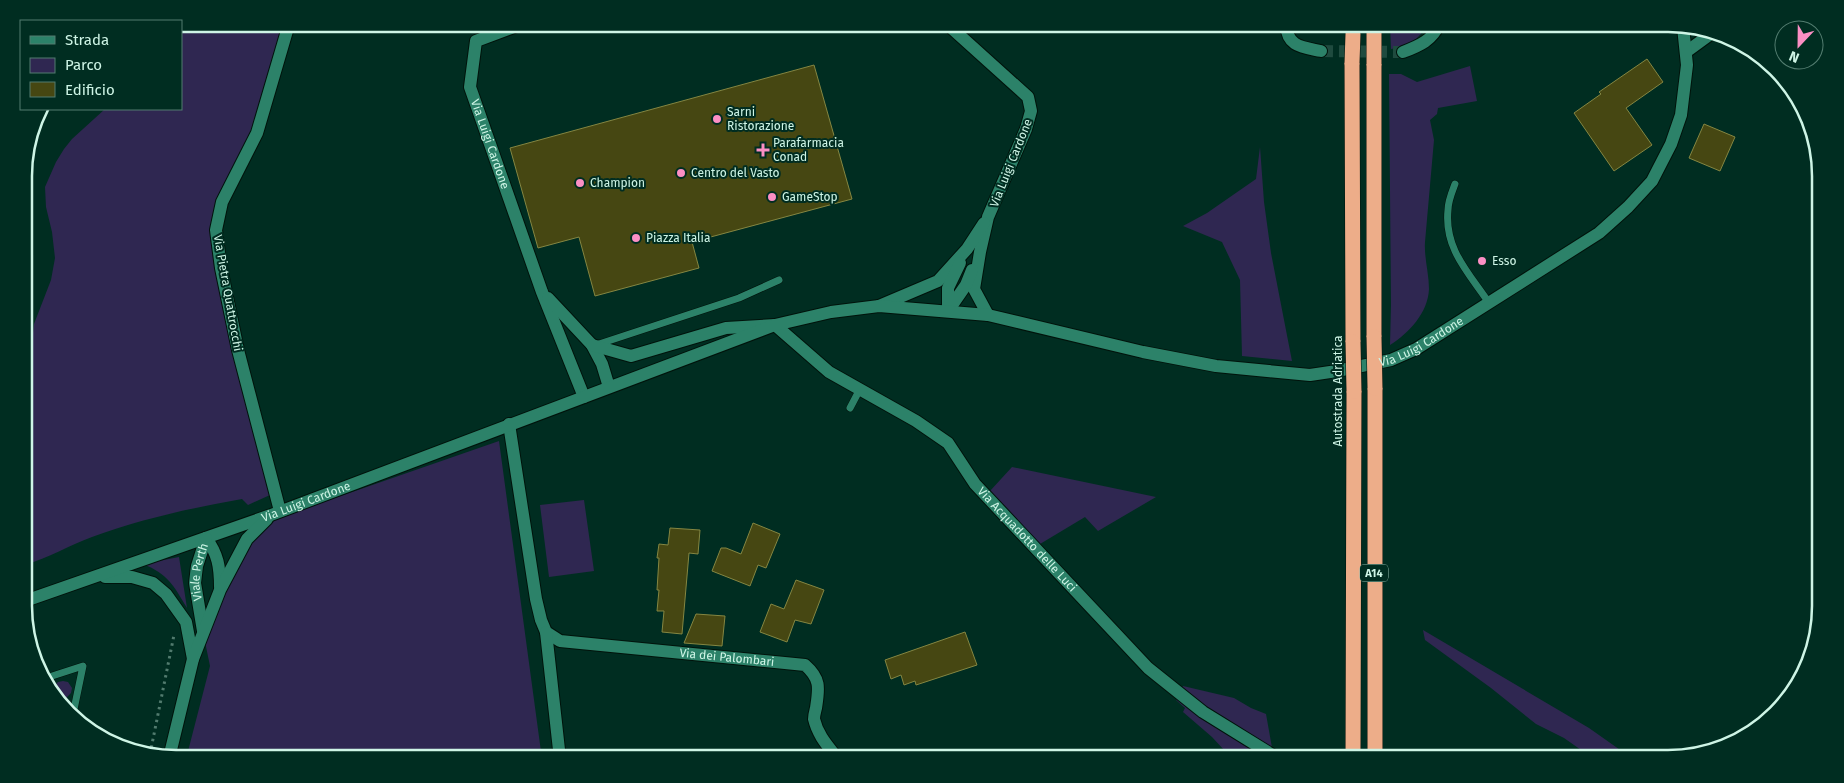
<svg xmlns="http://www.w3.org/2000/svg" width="1844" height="783" font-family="'Fira Sans',sans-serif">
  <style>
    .green { fill: #2f2751 }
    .building { fill: #464712; stroke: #848642 }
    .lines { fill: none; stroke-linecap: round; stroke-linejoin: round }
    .street-tunnel { stroke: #1f4b3f; stroke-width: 12; stroke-dasharray: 12 6; stroke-linecap: butt }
    .lane-casing { stroke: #00130b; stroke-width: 8 }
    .street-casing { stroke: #00130b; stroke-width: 14 }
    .secondary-casing { stroke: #00130b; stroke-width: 14 }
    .highway-casing { stroke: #00130b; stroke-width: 16 }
    .path { stroke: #517b6e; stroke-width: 3; stroke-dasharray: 2.5 4; stroke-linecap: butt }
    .lane { stroke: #2c8269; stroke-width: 7 }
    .street { stroke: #2c8269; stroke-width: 12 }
    .secondary { stroke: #2c8269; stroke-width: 12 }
    .highway { stroke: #edad89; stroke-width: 15 }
    .highway-bridge-casing { stroke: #00130b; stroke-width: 16; stroke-linecap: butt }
    .highway-bridge { stroke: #edad89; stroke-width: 15 }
    .poi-dot { fill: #fb8fc4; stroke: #002d21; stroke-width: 2 }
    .labels { text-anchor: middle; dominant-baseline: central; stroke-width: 4; stroke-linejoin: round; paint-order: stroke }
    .shield { fill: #002d21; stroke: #90b9ab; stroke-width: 1 }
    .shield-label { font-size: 11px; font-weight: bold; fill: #cef5e6 }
    .poi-label { font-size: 12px; fill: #cef5e6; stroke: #002d21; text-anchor: start }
    .street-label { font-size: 12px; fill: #cef5e6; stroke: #002d21 }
    .rim { fill: none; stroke: #cef5e6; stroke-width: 2.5 }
  </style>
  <rect width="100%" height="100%" fill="#002d21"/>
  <path class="green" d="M181 24H285L252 132 212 220 270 495 248 505 242 499C191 508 141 519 92 537 70 545 48 558 25 565L24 350 32 341 34 324 51 280 55 258 52 232 46 207 45 187 56 162 64 149 72 139 105 109H181Z
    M1390 24H1427C1419 40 1408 47 1391 49Z
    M1470 66 1477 101 1438 108 1437 114 1430 120 1434 140 1425 242C1424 258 1429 273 1429 289 1428 313 1409 333 1390 345L1391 305 1389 74H1401L1417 82Z
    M1260 147 1264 202 1271 253 1292 361 1242 356 1240 280 1222 242 1183 226 1207 213 1256 179Z
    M499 441 542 759H186L210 666 203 632 263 523Z
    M1012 467 1156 497 1098 531 1085 517 1040 544 990 491Z
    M584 500 594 571 549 577 540 505Z
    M179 557 187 608C174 586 168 574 143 564Z
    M1423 630 1589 728 1633 759H1594L1564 738 1536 724 1491 688 1425 640Z
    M63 681 68 682 72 688 71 693 65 699 57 701 51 689 58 682Z
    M1183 686 1234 698 1251 708 1266 714 1274 759H1237L1224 750 1212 737 1183 712 1185 708 1176 700Z"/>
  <path class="building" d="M1647 59 1663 82 1626 108 1652 145 1614 171 1574 113 1601 94 1599 92Z
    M814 65 852 199 692 242 699 268 595 296 579 237 538 248 510 148Z
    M1704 124 1735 137 1720 171 1689 158Z
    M753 523 780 534 766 568 758 565 750 586 712 571 721 548H726L741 554Z
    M670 528 700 530 698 554 689 553 682 634 662 632 664 611H657L659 590H657L659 558H657L659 544 668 545Z
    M796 580 824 590 811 624 795 620 787 642 760 632 771 604 784 609Z
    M696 614 725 616 722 646 684 643Z
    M965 632 977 665 916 685 915 681 904 685 901 675 891 679 885 660Z"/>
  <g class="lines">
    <path class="street-tunnel" d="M1321 51 1403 52"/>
    <defs>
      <path id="lane" d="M1455 184C1452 192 1448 201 1448 210 1444 249 1469 273 1489 303
        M596 345 739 298 779 280
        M850 408 860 389
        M46 678 83 666 73 714"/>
      <g id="street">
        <path id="s1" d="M522 24 476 41 470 87 542 292 584 397"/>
        <path d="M947 24 1028 97 1031 111 1026 129 988 217 980 252 974 289 988 315"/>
        <path d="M1286 24C1287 47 1302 47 1321 51"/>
        <path d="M1403 52C1419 46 1433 40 1439 24"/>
        <path d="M1686 52 1712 33"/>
        <path d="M548 298 592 345 602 364 609 387"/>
        <path d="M879 306 938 281 967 249 984 223"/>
        <path d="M948 311 966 285 972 270"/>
        <path d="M948 311V288L960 263"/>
        <path id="s2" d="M592 345 631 356 726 328 775 325 829 372 916 421 948 443 975 484 1148 668 1203 712 1279 759"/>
        <path id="s3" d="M509 424 536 599 541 620 546 632 560 641 805 665C821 679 819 688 816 708 815 712 814 715 814 719 818 736 828 746 838 759"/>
        <path d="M280 511 238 350 221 268 216 230 222 202 257 133 289 24"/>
        <path d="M546 632 560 759"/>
      </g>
      <g id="secondary">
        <path d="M206 538C218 554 220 567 220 587"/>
        <path d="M105 577H132L153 583 166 594 186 622 193 659"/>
        <path id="s4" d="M25 601 271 515 775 325 831 312 879 306 988 315 1143 352 1216 366 1310 375 1337 371 1391 360 1416 349 1599 233 1628 207 1652 181 1671 144 1681 115 1687 65 1683 27"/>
        <path id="s5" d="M203 631 195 583 197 566 206 538"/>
        <path d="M169 758 193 659 220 590 247 539 267 519"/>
      </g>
      <path id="highway" d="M1352 63 1353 342
        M1374 64V337
        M1353 759 1354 391
        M1375 759V388"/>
    </defs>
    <use href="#lane" class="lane-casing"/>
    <use href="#street" class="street-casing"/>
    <use href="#secondary" class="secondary-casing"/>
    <use href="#highway" class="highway-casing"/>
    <path class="path" d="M150 754 174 635"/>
    <use href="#lane" class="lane"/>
    <use href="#street" class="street"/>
    <use href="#secondary" class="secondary"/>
    <use href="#highway" class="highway"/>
    <defs>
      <path id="highway-bridge" d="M1352 63 1353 34
        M1374 64V33
        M1374 337 1375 388
        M1353 342 1354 391"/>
    </defs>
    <use href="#highway-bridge" class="highway-bridge-casing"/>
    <use href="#highway-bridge" class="highway-bridge"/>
  </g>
  <g class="poi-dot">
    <circle cx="717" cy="119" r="5"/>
    <path d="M760.5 142.5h5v5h5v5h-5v5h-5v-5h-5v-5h5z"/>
    <circle cx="681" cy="173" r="5"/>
    <circle cx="580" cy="183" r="5"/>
    <circle cx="772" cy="197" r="5"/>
    <circle cx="636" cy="238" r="5"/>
    <circle cx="1482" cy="261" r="5"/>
  </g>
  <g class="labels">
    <rect class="shield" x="1360" y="564.5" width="28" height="17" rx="4"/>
    <g class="shield-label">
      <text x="1374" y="573">A14</text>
    </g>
    <g class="poi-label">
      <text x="727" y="112">Sarni<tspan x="727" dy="14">Ristorazione</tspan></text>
      <text x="773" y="143">Parafarmacia<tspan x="773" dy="14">Conad</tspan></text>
      <text x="691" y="173">Centro del Vasto</text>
      <text x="590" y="183">Champion</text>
      <text x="782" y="197">GameStop</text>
      <text x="646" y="238">Piazza Italia</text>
      <text x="1492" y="261">Esso</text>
    </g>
    <g class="street-label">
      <text stroke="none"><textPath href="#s1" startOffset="156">Via Luigi Cardone</textPath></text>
      <text transform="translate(1011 163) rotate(-68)">Via Luigi Cardone</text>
      <text transform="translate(228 293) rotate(80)">Via Pietra Quattrocchi</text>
      <text stroke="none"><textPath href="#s4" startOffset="1460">Via Luigi Cardone</textPath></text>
      <text transform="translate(1338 391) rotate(-90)">Autostrada Adriatica</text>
      <text stroke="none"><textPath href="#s4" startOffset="298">Via Luigi Cardone</textPath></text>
      <text stroke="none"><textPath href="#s2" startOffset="524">Via Acquadotto delle Luci</textPath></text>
      <text stroke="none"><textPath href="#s5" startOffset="60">Viale Perth</textPath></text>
      <text stroke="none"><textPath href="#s3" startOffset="396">Via dei Palombari</textPath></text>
    </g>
  </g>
  <path d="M0 0H1844V783H0ZM176 32H1668A144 144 0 0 1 1812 176V606A144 144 0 0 1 1668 750H176A144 144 0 0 1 32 606V176A144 144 0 0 1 176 32Z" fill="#002d21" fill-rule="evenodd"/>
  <path class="rim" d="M176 32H1668A144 144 0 0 1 1812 176V606A144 144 0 0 1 1668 750H176A144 144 0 0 1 32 606V176A144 144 0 0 1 176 32Z"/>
  <rect x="20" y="20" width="162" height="90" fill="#002d21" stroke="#527d70"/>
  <rect x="30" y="36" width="25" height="8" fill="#2c8269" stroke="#527d70"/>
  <text x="65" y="45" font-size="15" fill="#cef5e6">Strada</text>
  <rect x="30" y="58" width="25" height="15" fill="#2f2751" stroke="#527d70"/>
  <text x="65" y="70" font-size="15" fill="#cef5e6">Parco</text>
  <rect x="30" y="82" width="25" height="15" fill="#464712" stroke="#527d70"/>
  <text x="65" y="95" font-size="15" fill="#cef5e6">Edificio</text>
  <g transform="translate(1799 45) rotate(202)"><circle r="24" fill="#002d21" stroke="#527d70"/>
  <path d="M0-4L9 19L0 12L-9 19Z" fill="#fb8fc4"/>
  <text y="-8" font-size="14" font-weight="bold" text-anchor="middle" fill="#cef5e6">N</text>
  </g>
</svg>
